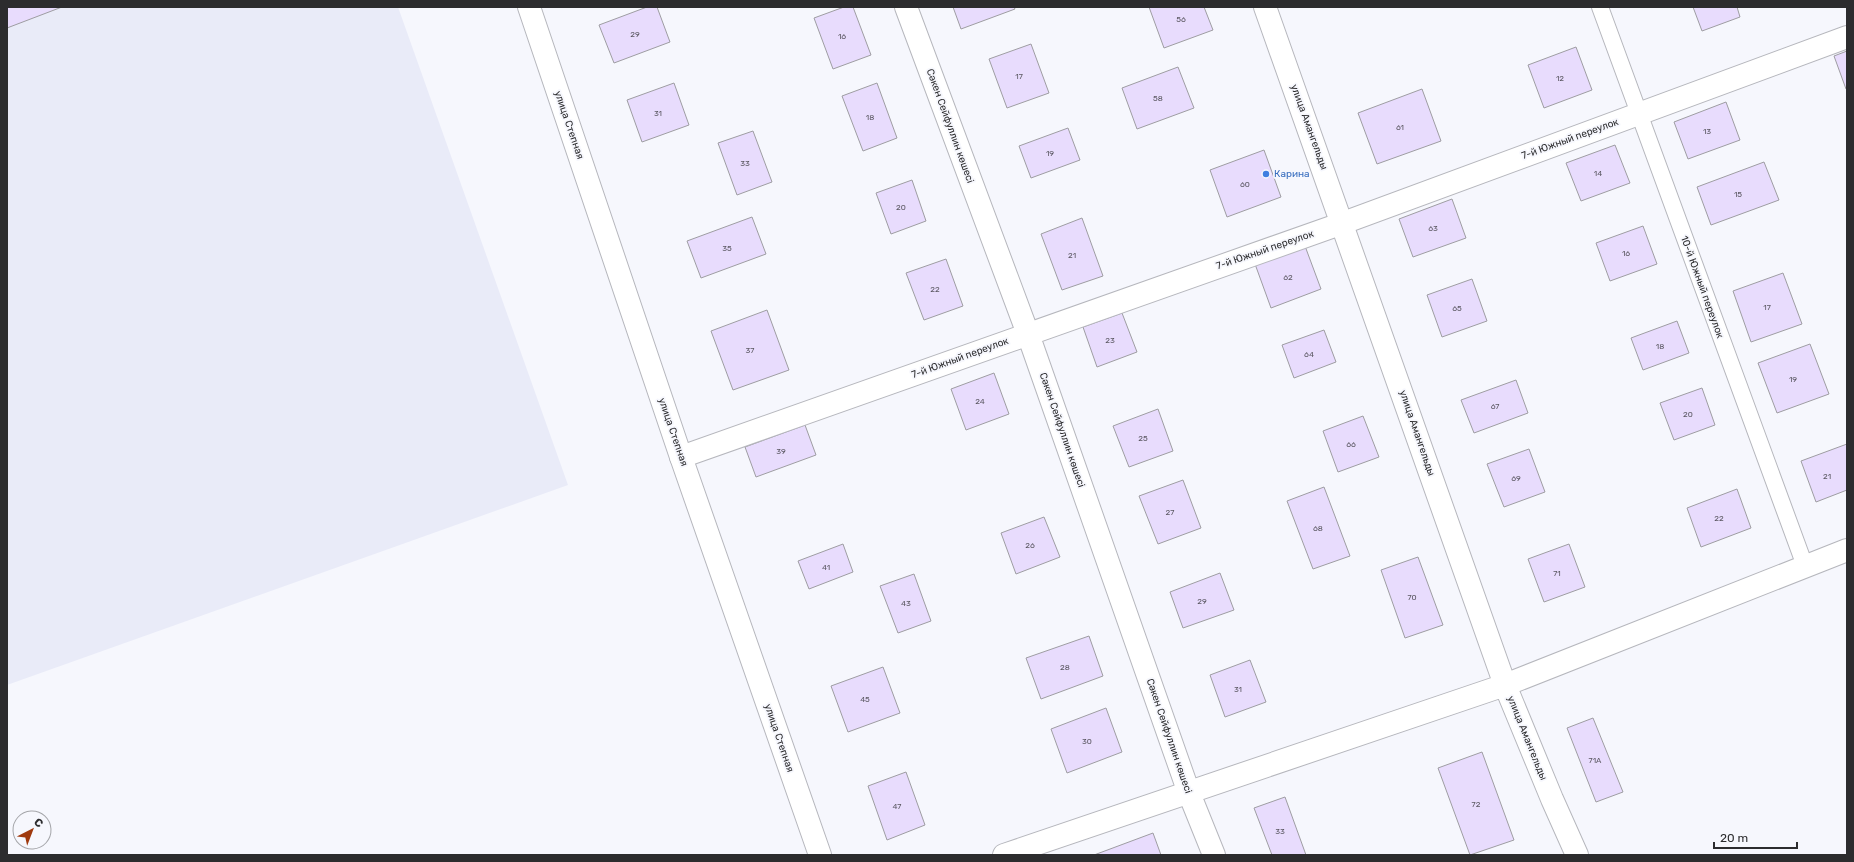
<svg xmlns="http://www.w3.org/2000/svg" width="1854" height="862" font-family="Rubik,sans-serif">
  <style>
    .built { fill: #e9ebf8 }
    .building { fill: #e8dcfd; stroke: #9e9da2 }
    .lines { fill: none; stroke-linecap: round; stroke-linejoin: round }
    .service-casing { stroke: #b6b7bd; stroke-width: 18 }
    .minor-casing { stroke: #b6b7bd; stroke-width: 24 }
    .tertiary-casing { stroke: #b6b7bd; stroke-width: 24 }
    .service { stroke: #fff; stroke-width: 16 }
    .minor { stroke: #fff; stroke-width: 22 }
    .tertiary { stroke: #fff; stroke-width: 22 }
    .shop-dot { fill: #3f7fe0; stroke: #f6f7fd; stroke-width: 1.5 }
    .labels { text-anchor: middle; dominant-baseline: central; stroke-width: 3.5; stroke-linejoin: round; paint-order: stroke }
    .number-label { font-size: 8px; fill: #5b5862 }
    .street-label { font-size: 10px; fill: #2c2c2e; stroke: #f6f7fd }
    .shop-label { font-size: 10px; fill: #366cbe; stroke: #f6f7fd; text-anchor: start }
  </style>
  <rect width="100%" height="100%" fill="#f6f7fd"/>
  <path class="built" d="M7 7H398L568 485 7 685Z"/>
  <path class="building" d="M7 7H62L7 28Z
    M647 7H657L670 42 614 63 599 25Z
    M844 7H853L871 55 833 69 814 18Z
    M953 7H1014L1015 9 961 29Z
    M1149 7H1204L1213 30 1164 48Z
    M1693 7H1737L1740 17 1702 31Z
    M1031 44 1049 93 1007 108 989 59Z
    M1576 47 1592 90 1544 108 1528 65Z
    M1847 51V89H1846L1834 56Z
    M1178 67 1194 108 1137 129 1122 88Z
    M674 83 689 125 642 142 627 100Z
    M877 83 897 138 863 151 842 96Z
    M1422 89 1441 141 1377 164 1358 113Z
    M1726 102 1740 140 1688 159 1674 122Z
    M1068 128 1080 160 1031 178 1019 146Z
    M753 131 772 182 737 195 718 143Z
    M1615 145 1630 183 1581 201 1566 163Z
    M1264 150 1281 197 1227 217 1210 170Z
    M1764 162 1779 200 1711 225 1697 187Z
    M912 180 926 221 891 234 876 193Z
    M1452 199 1466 238 1413 257 1399 219Z
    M752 217 766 254 701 278 687 241Z
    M1082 218 1103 276 1062 290 1041 234Z
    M1643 226 1657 264 1610 281 1596 243Z
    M1305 246 1321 289 1271 308 1255 264Z
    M946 259 963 306 924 320 906 273Z
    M1783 273 1802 324 1751 342 1733 291Z
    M1472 279 1487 321 1442 337 1427 295Z
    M767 310 789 370 733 390 711 331Z
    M1122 313 1137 352 1097 367 1083 327Z
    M1677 321 1689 353 1643 370 1631 338Z
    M1324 330 1336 362 1294 378 1282 345Z
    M1810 344 1829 394 1777 413 1758 363Z
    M994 373 1009 414 966 430 951 389Z
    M1516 380 1528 413 1474 433 1461 400Z
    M1702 388 1715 425 1674 440 1660 403Z
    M1158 409 1173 451 1129 467 1113 426Z
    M1363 416 1379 457 1338 472 1323 431Z
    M805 425 816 455 756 477 745 447Z
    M1847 444V490L1816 502 1801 461Z
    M1529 449 1545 492 1504 507 1487 464Z
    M1183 480 1201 528 1158 544 1139 496Z
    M1324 487 1350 556 1313 569 1287 501Z
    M1737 489 1751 528 1701 547 1687 508Z
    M1044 517 1060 557 1016 574 1001 533Z
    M843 544 853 572 809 589 798 561Z
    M1569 544 1585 587 1544 602 1528 559Z
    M1418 557 1443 625 1405 638 1381 570Z
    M1220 573 1234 610 1183 628 1170 592Z
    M914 574 931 621 898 633 880 586Z
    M1089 636 1103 676 1041 699 1026 658Z
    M1250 660 1266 702 1225 717 1210 675Z
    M883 667 900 713 848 732 831 686Z
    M1106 708 1122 752 1067 773 1051 729Z
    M1593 718 1623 792 1596 802 1567 728Z
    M1482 752 1514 840 1470 855 1438 768Z
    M906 772 925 825 887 840 868 786Z
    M1285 797 1306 855H1272L1254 808Z
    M1153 833 1161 855H1094Z"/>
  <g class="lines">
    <defs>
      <path id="service" d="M1600 7 1805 566"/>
      <path id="minor" d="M906 7 1028 334 1189 793 1214 855
        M1265 7 1505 685 1552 799 1577 855
        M681 457 1343 223 1847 37
        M1004 855 1505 685 1847 550"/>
      <path id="tertiary" d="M529 7 681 457 820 855"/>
    </defs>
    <use href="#service" class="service-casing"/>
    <use href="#minor" class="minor-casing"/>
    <use href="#tertiary" class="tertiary-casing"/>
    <use href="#service" class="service"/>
    <use href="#minor" class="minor"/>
    <use href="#tertiary" class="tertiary"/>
  </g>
  <circle class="shop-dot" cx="1266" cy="174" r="4"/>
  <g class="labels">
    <g class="number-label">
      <text x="1181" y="19">56</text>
      <text x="635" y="34">29</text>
      <text x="842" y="36">16</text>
      <text x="1019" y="76">17</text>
      <text x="1560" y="78">12</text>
      <text x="1158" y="98">58</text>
      <text x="658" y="113">31</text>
      <text x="870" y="117">18</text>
      <text x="1400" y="127">61</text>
      <text x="1707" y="131">13</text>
      <text x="1050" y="153">19</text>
      <text x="745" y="163">33</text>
      <text x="1598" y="173">14</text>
      <text x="1245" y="184">60</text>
      <text x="1738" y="194">15</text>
      <text x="901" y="207">20</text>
      <text x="1433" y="228">63</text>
      <text x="727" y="248">35</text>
      <text x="1626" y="253">16</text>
      <text x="1072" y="255">21</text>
      <text x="1288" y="277">62</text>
      <text x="935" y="289">22</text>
      <text x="1767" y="307">17</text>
      <text x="1457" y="308">65</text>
      <text x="1110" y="340">23</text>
      <text x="1660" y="346">18</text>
      <text x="750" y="350">37</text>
      <text x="1309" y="354">64</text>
      <text x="1793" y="379">19</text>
      <text x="980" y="401">24</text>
      <text x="1495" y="406">67</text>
      <text x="1688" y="414">20</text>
      <text x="1143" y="438">25</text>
      <text x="1351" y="444">66</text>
      <text x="781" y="451">39</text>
      <text x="1827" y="476">21</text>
      <text x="1516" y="478">69</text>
      <text x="1170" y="512">27</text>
      <text x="1719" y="518">22</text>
      <text x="1318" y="528">68</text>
      <text x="1030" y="545">26</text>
      <text x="826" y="567">41</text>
      <text x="1557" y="573">71</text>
      <text x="1412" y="597">70</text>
      <text x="1202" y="601">29</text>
      <text x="906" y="603">43</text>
      <text x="1065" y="667">28</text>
      <text x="1238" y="689">31</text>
      <text x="865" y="699">45</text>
      <text x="1087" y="741">30</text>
      <text x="1595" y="760">71А</text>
      <text x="1476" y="804">72</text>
      <text x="897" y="806">47</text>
      <text x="1280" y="831">33</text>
    </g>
    <g class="street-label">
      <text transform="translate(569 125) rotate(71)">улица Степная</text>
      <text transform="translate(950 126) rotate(70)">Сәкен Сейфуллин көшесі</text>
      <text transform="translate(1309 127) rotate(70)">улица Амангельды</text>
      <text transform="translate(1570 139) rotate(-20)">7-й Южный переулок</text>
      <text transform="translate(1265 250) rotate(-19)">7-й Южный переулок</text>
      <text transform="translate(1702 287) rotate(70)">10-й Южный переулок</text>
      <text transform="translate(960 358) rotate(-20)">7-й Южный переулок</text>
      <text transform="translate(1062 430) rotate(71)">Сәкен Сейфуллин көшесі</text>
      <text transform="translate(673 432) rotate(71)">улица Степная</text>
      <text transform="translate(1417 433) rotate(71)">улица Амангельды</text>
      <text transform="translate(1169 736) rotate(71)">Сәкен Сейфуллин көшесі</text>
      <text transform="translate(779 738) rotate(71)">улица Степная</text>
      <text transform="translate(1527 738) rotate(68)">улица Амангельды</text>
    </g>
    <g class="shop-label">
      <text x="1274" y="174">Карина</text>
    </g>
  </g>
  <rect width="1854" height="862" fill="none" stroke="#2c2c2e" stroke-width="16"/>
  <g transform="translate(32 830) rotate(42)"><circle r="19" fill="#f6f7fd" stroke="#a5a6aa"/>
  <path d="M0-3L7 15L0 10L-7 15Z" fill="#9f390e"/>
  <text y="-6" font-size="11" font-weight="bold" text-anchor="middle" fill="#2c2c2e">С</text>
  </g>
  <path d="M1714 842v6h83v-6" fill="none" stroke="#2c2c2e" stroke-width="2"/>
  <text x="1720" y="842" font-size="12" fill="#2c2c2e" stroke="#f6f7fd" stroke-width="3" paint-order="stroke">20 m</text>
</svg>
